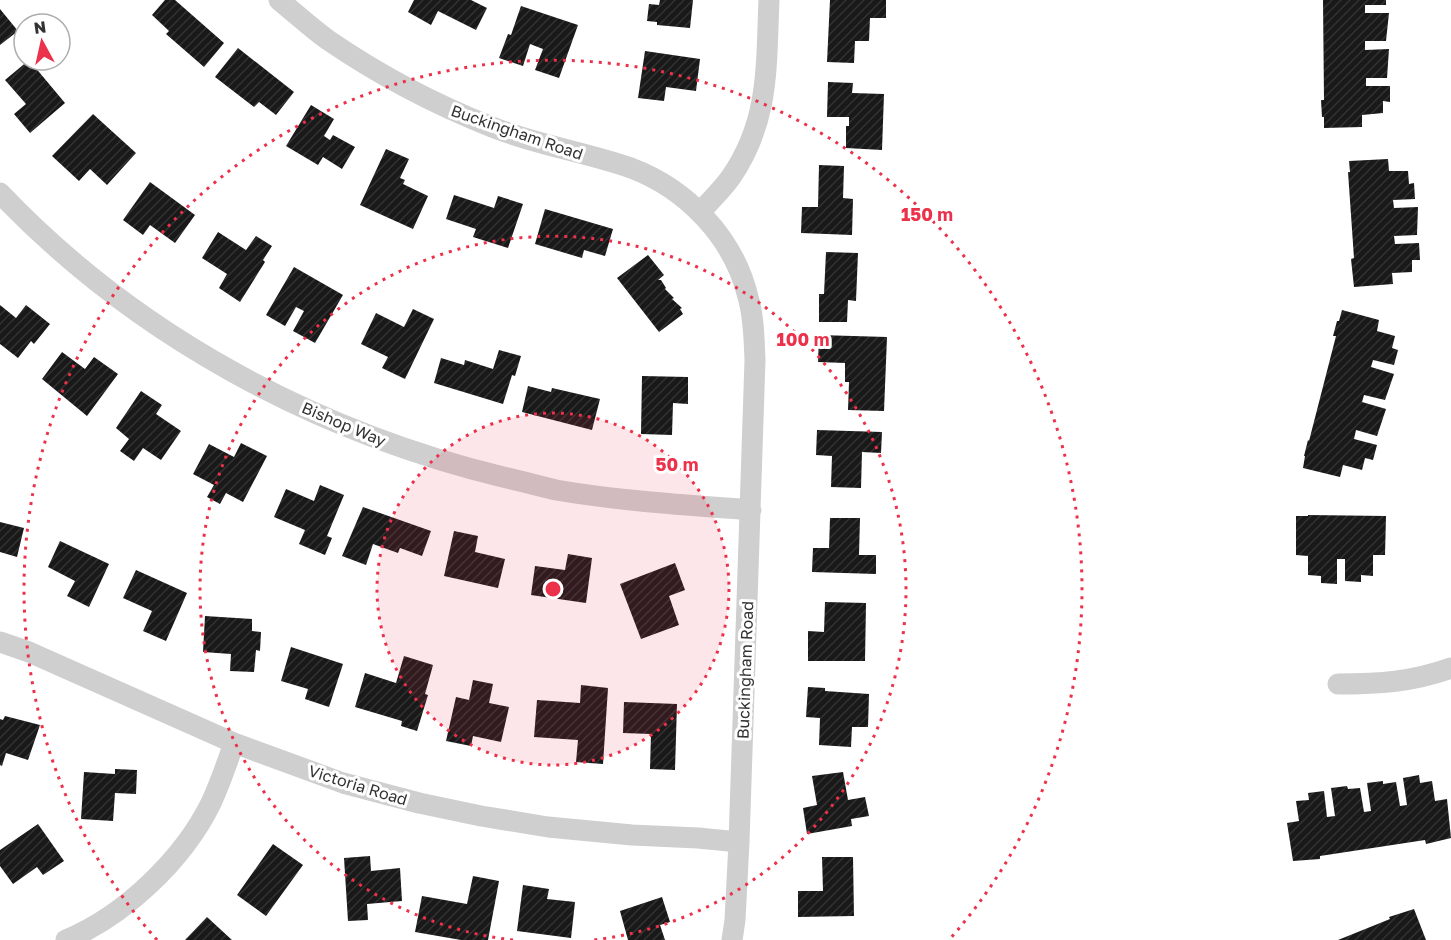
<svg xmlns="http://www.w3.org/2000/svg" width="1451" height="940" font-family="'Golos Text',sans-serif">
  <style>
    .building { fill: url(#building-hatch) }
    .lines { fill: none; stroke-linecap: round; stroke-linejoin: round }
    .street { stroke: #cfcfcf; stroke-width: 21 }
    .ring { fill: none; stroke: #ec314a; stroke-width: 3; stroke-dasharray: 3 6 }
    .labels { text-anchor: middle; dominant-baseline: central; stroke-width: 6; stroke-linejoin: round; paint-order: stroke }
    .street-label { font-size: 16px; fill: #323232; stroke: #fff }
    .centre { fill: #ec314a; stroke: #fff; stroke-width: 3 }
    .ring-label { font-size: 18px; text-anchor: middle; font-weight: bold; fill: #ec314a; stroke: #fff; stroke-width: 6; stroke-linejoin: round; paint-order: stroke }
  </style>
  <defs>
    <pattern id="building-hatch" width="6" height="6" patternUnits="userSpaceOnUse" patternTransform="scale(1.5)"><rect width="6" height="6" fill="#191919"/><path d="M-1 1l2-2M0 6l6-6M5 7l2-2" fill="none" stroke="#323232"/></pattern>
  </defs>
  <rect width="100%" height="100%" fill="#fff"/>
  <path class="building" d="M165 0H175L224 43 204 67 166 34 169 31 152 15Z
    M414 0H471L487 8 476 30 438 11 431 25 408 12Z
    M660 0H693L690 28 657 25V22L647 21 649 4 659 5Z
    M830 0H886V18H870L869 41H855L854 63 827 62Z
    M1323 0H1386V5H1365V13H1389L1386 41H1365V50L1389 49 1387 78H1366V86H1390V102L1383 101V113L1362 115V127L1324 128V117H1322L1321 100H1324Z
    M521 6 578 25 559 78 535 70 543 49 530 44 523 66 499 58 508 34 511 35Z
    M0 9 18 31 0 45Z
    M238 48 294 92 276 115 259 102 254 107 215 77Z
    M645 51 700 59 696 91 666 87 664 101 638 98Z
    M29 60 65 103 30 133 14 114 26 104 5 80Z
    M828 82 853 83 852 93 884 94 882 150 846 148V126H849V117H827Z
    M311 105 334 119 324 136 330 140 333 135 355 147 342 169 323 157 318 165 286 146Z
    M93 114 136 153 107 185 90 169 79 181 52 156Z
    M386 149 409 159 400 178 405 180 403 184 428 196 413 229 360 205Z
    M1388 159 1389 171H1408L1409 184 1414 183 1415 199 1393 200 1394 208 1418 207 1417 235 1394 236 1395 244 1419 243 1420 260H1412V272L1392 273 1393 284 1354 287 1351 259 1354 258 1348 172H1350L1349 161Z
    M819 165 844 166 843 198 853 199 852 235 801 233 802 207H818Z
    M150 182 195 215 175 243 150 225 143 235 123 220Z
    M454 195 494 208 498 196 523 204 508 248 473 237 476 229 446 219Z
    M545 209 613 229 605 256 584 250 582 258 535 244Z
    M218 232 246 250 256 236 272 246 263 260 265 262 240 302 219 288 227 274 202 258Z
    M826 252 858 253 856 301 848 300 847 322H819V294H824Z
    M648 255 664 275 658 280H661L666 288 665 289 674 298 672 299 682 308 680 309 683 314 659 332 617 278Z
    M294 267 343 295 315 343 293 331 304 311 296 307 285 326 266 315Z
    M0 305 16 318 26 305 50 324 34 344 31 341 18 358 0 344Z
    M413 309 434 319 405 379 382 368 388 357 361 344 376 313 404 327Z
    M1342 310 1379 320 1377 331 1395 336 1392 348 1398 350 1394 365 1373 360 1371 367 1394 374 1385 400 1364 395 1362 402 1386 409 1377 436 1356 430 1354 439 1377 445 1373 460 1365 458 1362 470 1343 465 1340 477 1303 468 1305 456H1304L1308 440 1309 441 1336 336H1333L1337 321H1339Z
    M819 335 887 337 884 411 848 410 849 382H845V363L818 362Z
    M499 350 521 356 515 376 512 375 503 404 434 383 441 358 464 365 465 360 493 369Z
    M62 352 85 369 94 357 118 374 87 416 42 379Z
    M642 376 688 377V404L673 403 672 435 641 434Z
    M528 386 551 392 552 388 600 399 592 430 522 412Z
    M141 391 162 405 156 414 181 431 161 460 143 448 134 461 120 451 129 439 116 428Z
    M817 430 882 432 881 453 862 452 861 488 831 487 832 456 816 455Z
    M241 443 267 456 243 502 226 493 220 504 207 497 214 485 193 474 209 444 234 457Z
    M320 485 344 495 327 536 332 538 325 555 299 544 305 530 274 517 286 489 314 501Z
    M363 507 431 531 422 556 400 548 398 553 373 544 366 565 342 556Z
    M1308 515 1386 516 1385 555H1373V576L1361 575V582L1345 581V559H1337V584L1321 583V576L1308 575V556L1296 555V516H1308Z
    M830 518H860L859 555H876V574L812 572 813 548H829Z
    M0 522 24 528 17 557 0 552Z
    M454 531 478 536 475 552 505 559 498 588 444 576Z
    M60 541 109 564 89 607 67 596 75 581 48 567Z
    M568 554 592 558 586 603 531 595 535 566 565 570Z
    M675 563 685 590 669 596 679 625 641 639 620 584Z
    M136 570 187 593 166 641 143 631 152 611 123 598Z
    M825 602 866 603 865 661H808V631L824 632Z
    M205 616 252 619V631L261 632 260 651 256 650 254 672 230 671 231 654 203 652Z
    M291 647 343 664 329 707 305 699 308 689 281 681Z
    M404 656 433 665 425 694 428 695 417 731 401 726 402 721 355 707 365 673 396 683Z
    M473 680 493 684 489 703 509 707 501 742 473 736 471 746 446 741 456 697 469 700Z
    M581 685 608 688 603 764 576 762 578 740 534 737 537 700 580 703Z
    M808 687 825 688V691L869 694 868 727H852L851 747 819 745 820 718 806 717Z
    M624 702 677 704 675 770 650 769 651 734 623 733Z
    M5 716 40 725 28 760 6 753 2 766 0 765V719L3 720Z
    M115 769 137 770 136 794 115 793 113 821 81 819 84 772 115 774Z
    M843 772 848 800 865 797 869 816 851 819 852 826 807 834 803 808 817 805 812 776Z
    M1419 775 1420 783 1432 781 1435 801 1447 799 1451 838 1426 844 1425 840 1320 856V859L1293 861 1287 823 1299 821 1296 801 1309 800 1308 793 1324 791 1327 817 1335 816 1331 788 1347 786 1348 789 1360 788 1364 812 1371 811 1367 783 1383 781V784L1396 782 1400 806 1407 805 1403 778Z
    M38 824 64 861 43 875 37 867 13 884 0 866V850Z
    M273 844 303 865 266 916 237 895Z
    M370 856 371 871 400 868 402 901 367 904 368 920 348 921 344 858Z
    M822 857H853L854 916 798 917V891H823Z
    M473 876 499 881 488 940H461L415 932 422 896 467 904Z
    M523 885 549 889 547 899 575 902 571 938 517 931Z
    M662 897 670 922 660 925 665 940H628L620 911Z
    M1414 909 1426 940H1338L1390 919 1389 917Z
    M207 917 232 940H185Z"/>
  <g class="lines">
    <path class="street" d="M279 0C295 13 311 28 328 40 379 75 434 104 492 127 537 145 585 152 631 168 687 189 734 238 748 297 754 317 754 339 755 360L739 842 735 920 732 940
      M0 193C135 335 314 431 503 477 521 481 539 486 556 490 620 501 686 505 751 510
      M700 212C710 201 722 190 731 177 770 120 766 66 769 0
      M0 642 29 652 234 743 343 783 419 803 481 816 548 827 632 835 698 838 739 842
      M1338 684C1379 684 1412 682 1451 668
      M66 940C124 916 183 860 211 803 220 784 227 763 234 743"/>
  </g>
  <circle cx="553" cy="589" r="176" fill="#ec314a" fill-opacity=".12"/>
  <g class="ring">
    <circle cx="553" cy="589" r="176"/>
    <path d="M513 940A353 353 0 1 1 593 940"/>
    <path d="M157 940A529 529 0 1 1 949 940"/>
  </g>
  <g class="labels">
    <g class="street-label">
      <text transform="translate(517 132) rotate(19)">Buckingham Road</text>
      <text transform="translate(344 424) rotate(23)">Bishop Way</text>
      <text transform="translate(745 670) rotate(-88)">Buckingham Road</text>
      <text transform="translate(358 785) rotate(17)">Victoria Road</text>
    </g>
  </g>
  <circle cx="553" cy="589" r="9" class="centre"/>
  <g class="ring-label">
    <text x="927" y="221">150 m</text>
    <text x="803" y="346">100 m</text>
    <text x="677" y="471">50 m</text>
  </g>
  <g transform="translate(42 42) rotate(352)"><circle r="28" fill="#ffffff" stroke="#adadad" stroke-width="1.5"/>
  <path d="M0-4.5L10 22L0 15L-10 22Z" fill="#ec314a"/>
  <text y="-9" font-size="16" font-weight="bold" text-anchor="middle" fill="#323232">N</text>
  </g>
</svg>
